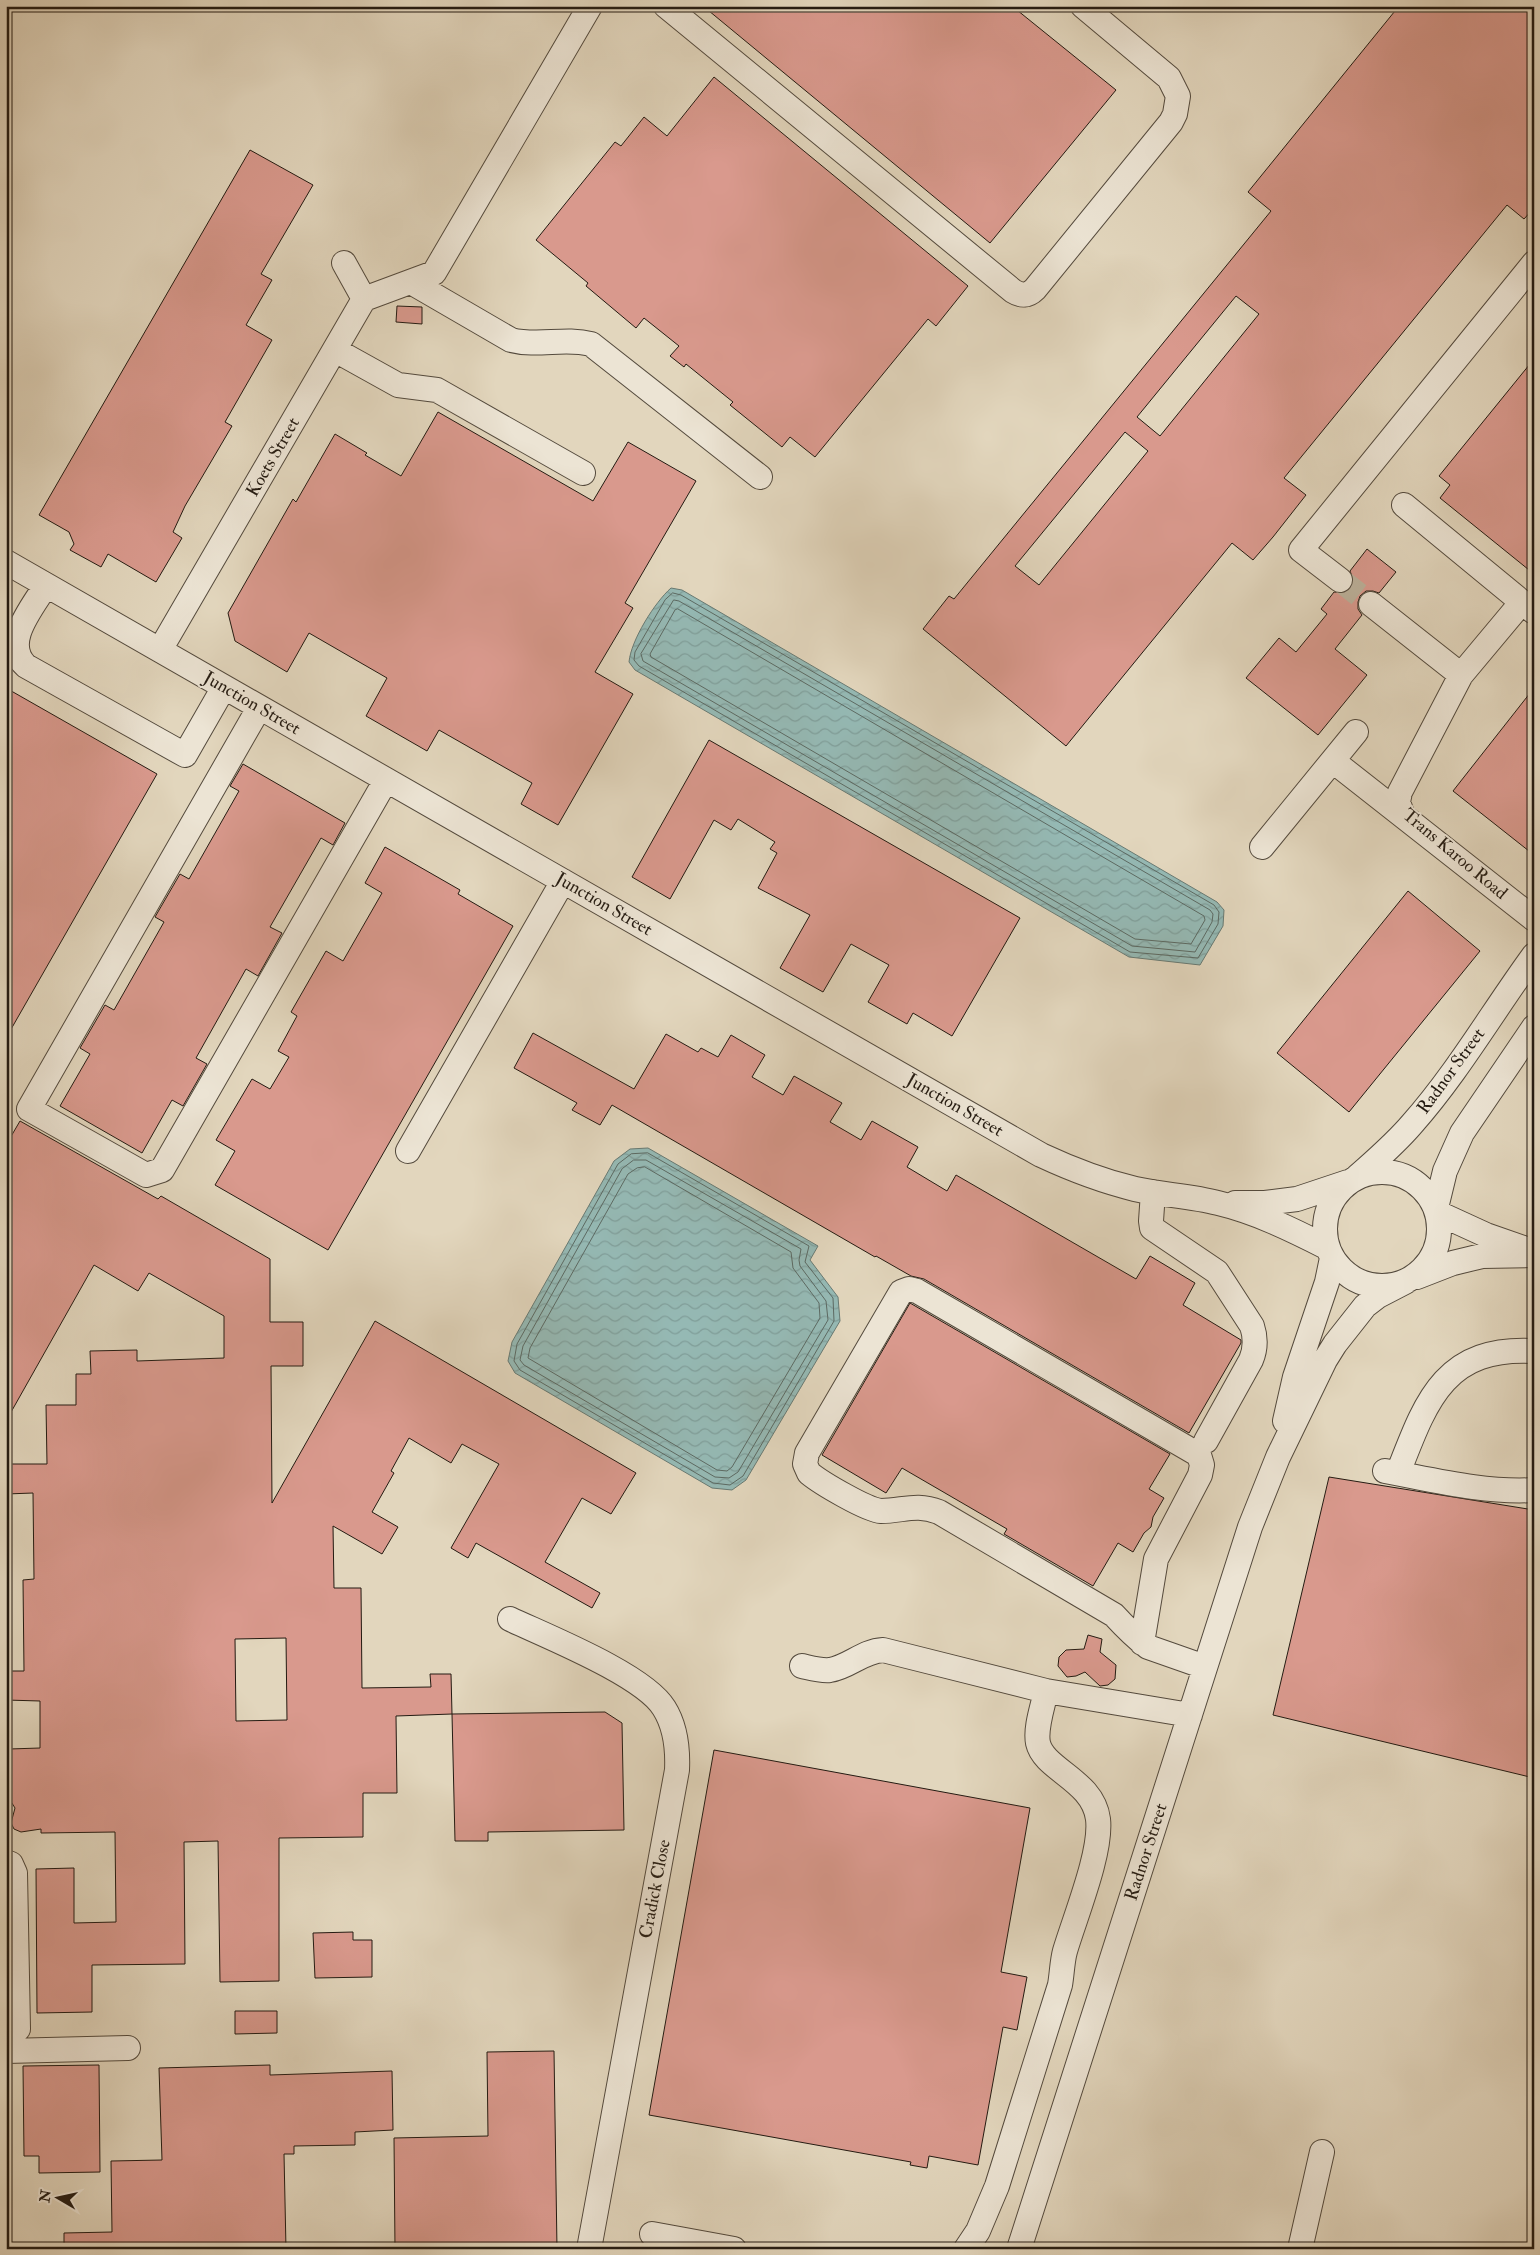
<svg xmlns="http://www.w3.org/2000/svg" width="1540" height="2255" font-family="'IM FELL Double Pica',serif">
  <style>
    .water { fill: url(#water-waves); stroke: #687a73 }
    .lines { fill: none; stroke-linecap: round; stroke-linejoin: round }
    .shore { stroke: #5c6a63; stroke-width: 1 }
    .building { fill: #d9998d; stroke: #241b12; fill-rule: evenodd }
    .minor-tunnel { stroke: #bcb19b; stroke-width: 24; stroke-dasharray: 24 12; stroke-linecap: butt }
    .minor-casing { stroke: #544a3d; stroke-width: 26 }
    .path { stroke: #241b12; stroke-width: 3; stroke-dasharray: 1 2.5; stroke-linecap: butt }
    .minor { stroke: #ece4d4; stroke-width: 24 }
    .labels { text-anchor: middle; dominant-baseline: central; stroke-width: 4; stroke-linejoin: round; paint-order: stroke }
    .street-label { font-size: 18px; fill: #241b12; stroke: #ece4d4 }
  </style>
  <defs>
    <pattern id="water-waves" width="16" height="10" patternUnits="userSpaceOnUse" patternTransform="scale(1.25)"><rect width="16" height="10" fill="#95b9b4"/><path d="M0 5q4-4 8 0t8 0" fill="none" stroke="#809e9a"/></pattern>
  </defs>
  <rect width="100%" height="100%" fill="#e2d6bd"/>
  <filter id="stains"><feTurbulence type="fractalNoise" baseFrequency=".004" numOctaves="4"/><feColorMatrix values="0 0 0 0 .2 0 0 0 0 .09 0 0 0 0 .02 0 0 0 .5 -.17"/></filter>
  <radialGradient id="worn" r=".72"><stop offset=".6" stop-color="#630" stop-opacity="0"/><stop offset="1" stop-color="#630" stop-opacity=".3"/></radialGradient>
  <path class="water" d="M671 588 682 590 1217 902 1224 910 1223 926 1200 965 1129 957 635 670 629 662C631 640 655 602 671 588Z
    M648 1148 818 1246 810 1260 838 1297 840 1321 746 1480 732 1490 712 1488 515 1373 508 1361 512 1342 614 1161 630 1149Z"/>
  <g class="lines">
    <path class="shore" d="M673 593 681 595 1214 905 1219 912 1218 924 1198 958 1130 952 639 666 634 660 635 652 665 600Z
      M674 600 679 601 1210 910 1213 914 1212 922 1195 952 1132 946 643 661 641 654Z
      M678 609 1204 916 1205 920 1191 944 1135 939 651 657 650 654 675 610Z
      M648 1153 809 1246 805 1262 833 1298 834 1321 743 1476 730 1485 713 1483 520 1370 514 1361 517 1344 618 1164 631 1154Z
      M634 1160H646L801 1249 799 1260 800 1266 826 1301 828 1320 738 1472 729 1478 715 1477 524 1365 520 1360 523 1346 622 1169Z
      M645 1167 791 1252 793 1268 819 1303 820 1318 732 1467 727 1471 717 1470 528 1358 530 1348 628 1174 637 1168Z"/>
  </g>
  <path class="building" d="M703 6H1012L1116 90 990 243Z
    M1399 6H1534V208L1524 219 1507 205 1284 478 1306 495 1273 537 1253 560 1232 543 1066 746 923 629 949 596 954 599 1271 211 1248 192ZM1236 296 1259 314 1160 436 1137 417ZM1125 432 1148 451 1039 585 1015 566Z
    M714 77 968 286 936 326 928 319 815 457 790 437 782 447 730 405 733 402 686 364 684 367 670 356 679 346 644 318 636 328 586 286 588 283 536 240 615 142 621 146 644 117 667 136Z
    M250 150 313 185 261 274 272 280 246 325 272 340 225 422 232 426 185 506 173 532 182 538 156 582 108 554 101 567 70 550 74 544 69 532 39 515Z
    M397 306 422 307V324L396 322Z
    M1534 359V574L1440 498 1450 485 1439 476Z
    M438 412 593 501 628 442 696 481 625 603 633 608 595 672 633 694 558 825 521 804 532 783 439 730 427 751 366 716 387 678 309 633 287 672 235 641 228 613 293 499 296 502 335 434 367 453 365 455 401 476Z
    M1367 549 1396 572 1379 593 1373 591H1366L1360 596 1358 602V609L1362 615 1335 649 1367 675 1318 735 1246 678 1279 638 1296 652 1327 614 1321 609 1334 592 1345 593 1351 588 1354 581 1350 571Z
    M6 688 157 774 6 1038Z
    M1534 688V855L1453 791Z
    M709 740 1020 918 952 1036 913 1013 907 1024 868 1002 889 965 851 944 823 992 780 968 810 915 758 888 777 853 770 849 775 842 738 819 731 830 714 820 670 899 632 877Z
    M243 764 345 823 333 845 321 838 270 927 282 933 258 976 246 969 196 1058 207 1064 183 1106 172 1100 142 1153 60 1106 90 1054 80 1048 105 1005 114 1010 164 922 155 917 180 874 189 879 239 791 230 786Z
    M385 847 460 890 458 894 513 926 328 1250 215 1185 235 1151 216 1140 252 1079 270 1089 289 1057 278 1051 297 1016 291 1012 326 951 343 961 382 893 365 883Z
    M1408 891 1480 951 1349 1112 1277 1053Z
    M533 1033 634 1089 666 1034 698 1052 701 1048 718 1057 731 1035 765 1055 752 1077 783 1095 794 1076 842 1103 830 1122 861 1140 872 1121 918 1147 907 1167 947 1191 956 1175 1136 1279 1150 1256 1195 1283 1183 1305 1241 1340V1343L1189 1433 924 1279 911 1276 876 1256 875 1257 612 1105 600 1125 572 1110 577 1103 514 1068Z
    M20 1121 158 1199 161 1196 270 1259V1322H303V1366H271L272 1503 375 1321 636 1473 611 1514 582 1498 545 1562 600 1593 592 1608 476 1543 468 1558 451 1548 499 1464 462 1444 451 1463 409 1438 391 1471 394 1473 372 1512 398 1527 382 1554 333 1526 334 1588H361L362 1688 431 1687 430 1674H451L452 1714 396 1716 397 1793H363V1837L279 1838V1981L220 1982 218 1841 184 1842 185 1964 92 1965V2012L37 2013 36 1869 74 1868V1923L116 1922 115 1832 41 1833V1829L21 1832 14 1829 11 1823 15 1808 10 1800 9 1749 40 1748V1701L6 1700V1671H24L23 1580 34 1579 33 1493 6 1494V1464H47L46 1405H76V1374H91L90 1351 137 1350V1361L224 1358V1316L149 1273 138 1291 94 1265 6 1421V1145ZM286 1638 287 1720 236 1721 235 1639Z
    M910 1303 1170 1454 1149 1489 1164 1498 1153 1517 1151 1527 1144 1533 1133 1552 1118 1543 1093 1586 1004 1534 1007 1529 902 1468 886 1493 822 1455Z
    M1329 1477 1534 1510V1778L1273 1715Z
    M1088 1635 1102 1639 1100 1652 1116 1665 1115 1679 1108 1685 1100 1686 1085 1672 1076 1676 1067 1677 1058 1666 1059 1657 1066 1650 1084 1649Z
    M605 1712 622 1723 624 1830 488 1832V1841H455L452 1714Z
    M714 1750 1030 1808 1001 1972 1027 1977 1017 2030 1003 2027 978 2165 929 2156 927 2168 910 2165 911 2162 649 2115Z
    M353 1932V1940H372V1977L315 1978 313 1933Z
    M235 2011H277V2033L235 2034Z
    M554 2051 557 2249H395L394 2138 488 2136 487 2052Z
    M99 2065 100 2172 39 2173V2156H24L23 2066Z
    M270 2065V2075L392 2071 393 2130 355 2132V2145L294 2146V2154H284L286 2249H64V2233L112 2232 111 2161 162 2160 159 2068Z"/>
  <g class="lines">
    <path class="minor-tunnel" d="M1340 580 1371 604"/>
    <defs>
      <path id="minor" d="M666 6 1013 291C1021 296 1028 296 1035 289L1171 122 1175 114 1178 96 1169 78 1083 6
        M344 263 364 299
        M411 282 511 340C538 347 565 337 591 344L760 477
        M364 299 434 273 590 6
        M335 350 398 385 437 390 583 473
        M1404 505 1534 612
        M6 562 1041 1155C1071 1169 1102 1181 1135 1189 1162 1195 1191 1196 1218 1203 1256 1212 1293 1230 1328 1248
        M1340 580 1301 550 1534 263
        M46 585C33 607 1 643 26 666L185 755 224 687
        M1522 602 1461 675 1400 792 1398 802 1403 816 1534 919
        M1371 604 1461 675
        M160 650 364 299
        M259 708 29 1109 146 1175 162 1170 386 780
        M1333 761 1403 816
        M1262 847 1356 732
        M408 1151 563 881
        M1325 1229a57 57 0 1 1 114 0a57 57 0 1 1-114 0Z
        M1357 1177C1376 1160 1395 1144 1412 1124 1458 1072 1493 1011 1534 955
        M1153 1192 1151 1221 1152 1228 1217 1272 1252 1326C1256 1338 1256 1348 1251 1360L1206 1441
        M1235 1203H1265L1297 1199 1348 1182
        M1436 1208 1445 1171 1462 1133 1534 1027
        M1438 1213 1486 1235 1529 1250
        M1417 1277 1453 1263 1482 1256 1534 1255
        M1285 1421 1295 1377 1327 1282 1332 1258
        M1385 1471C1434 1480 1484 1493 1534 1490
        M1398 1473C1426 1401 1444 1346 1534 1351
        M510 1619C546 1636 644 1675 664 1708 676 1727 678 1748 677 1770L589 2249
        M1142 1643 1156 1559 1200 1475 1202 1465 1199 1455 917 1291 909 1289 901 1292 807 1453 805 1464 809 1473C821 1483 867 1510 881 1511 903 1511 916 1503 939 1512L1114 1615C1125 1627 1136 1638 1148 1647L1205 1667
        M802 1666C811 1668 821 1671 830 1670 849 1667 863 1651 883 1650L1046 1691 1190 1715
        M6 1862 11 1864 15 1873 18 2029 6 2030
        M6 2051 128 2048
        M652 2234 734 2249
        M966 2249 978 2231 997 2186 1060 1985C1062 1974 1062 1962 1065 1951 1075 1917 1102 1852 1098 1819 1093 1780 1044 1770 1038 1743 1035 1728 1043 1706 1046 1691
        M1019 2249 1250 1527 1278 1457 1325 1360 1335 1344 1365 1306 1378 1296 1405 1282
        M1300 2249 1322 2152"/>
    </defs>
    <use href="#minor" class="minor-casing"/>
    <path class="path" d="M6 469 10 487 6 493"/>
    <use href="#minor" class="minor"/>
  </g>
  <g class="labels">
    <g class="street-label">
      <text transform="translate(273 457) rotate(-60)">Koets Street</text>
      <text transform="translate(252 703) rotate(30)">Junction Street</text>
      <text transform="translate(1455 854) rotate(40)">Trans Karoo Road</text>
      <text transform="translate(604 904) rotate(30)">Junction Street</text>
      <text transform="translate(1451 1071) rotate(-54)">Radnor Street</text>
      <text transform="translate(955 1105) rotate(30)">Junction Street</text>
      <text transform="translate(1146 1852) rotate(-72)">Radnor Street</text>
      <text transform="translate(655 1889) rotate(-79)">Cradick Close</text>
    </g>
  </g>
  <rect width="1540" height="2255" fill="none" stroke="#e2d6bd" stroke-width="25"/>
  <rect x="8" y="8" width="1525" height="2240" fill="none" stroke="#241b12" stroke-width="2.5"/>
  <rect x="12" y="12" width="1515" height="2230" fill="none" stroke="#241b12"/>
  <g transform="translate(58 2198) rotate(279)" stroke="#ece4d4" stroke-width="4" paint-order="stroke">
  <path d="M0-4L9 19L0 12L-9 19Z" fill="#241b12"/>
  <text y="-8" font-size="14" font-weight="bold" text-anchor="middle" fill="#241b12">N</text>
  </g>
  <rect width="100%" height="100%" filter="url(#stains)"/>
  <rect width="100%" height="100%" fill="url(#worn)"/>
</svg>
